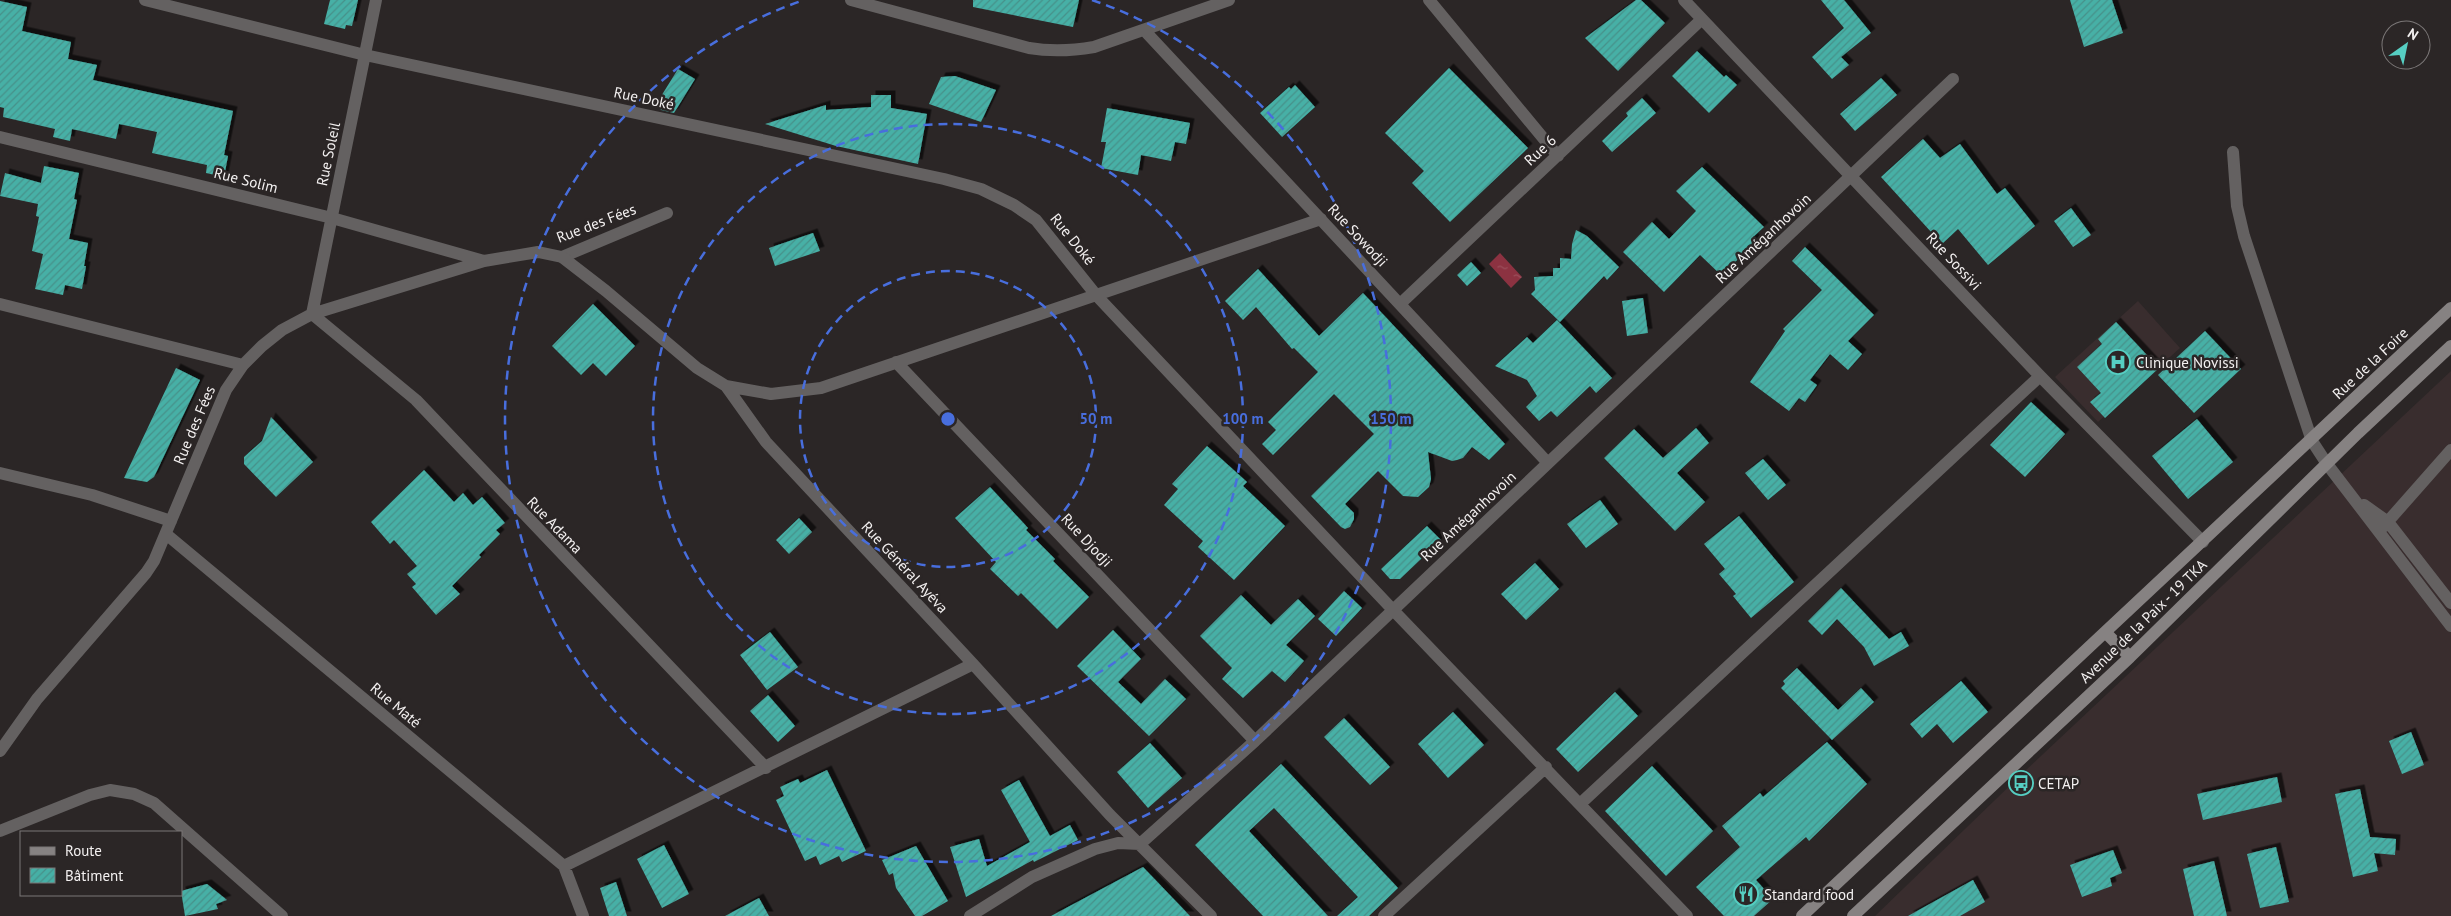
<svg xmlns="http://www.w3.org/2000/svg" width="2451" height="916" font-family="'PT Sans',sans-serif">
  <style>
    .built { fill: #392d2e }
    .water { fill: url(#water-ripples) }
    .building { fill: url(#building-hatch); filter: url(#shadow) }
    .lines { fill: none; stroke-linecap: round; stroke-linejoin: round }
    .lane { stroke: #646161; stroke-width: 12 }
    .street { stroke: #646161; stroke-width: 12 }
    .secondary { stroke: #868282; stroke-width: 12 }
    .ring { fill: none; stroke: #486edd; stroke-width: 2.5; stroke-dasharray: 9 6 }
    .labels { text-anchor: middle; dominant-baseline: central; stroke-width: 5; stroke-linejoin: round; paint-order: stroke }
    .street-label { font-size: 15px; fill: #f3f0f0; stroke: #2b2626 }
    .poi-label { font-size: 15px; fill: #f3f0f0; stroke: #2b2626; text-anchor: start }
    .centre { fill: #486edd; stroke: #2b2626; stroke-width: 2.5 }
    .ring-label { font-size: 15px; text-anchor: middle; font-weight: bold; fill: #486edd; stroke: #2b2626; stroke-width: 5; stroke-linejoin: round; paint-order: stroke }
  </style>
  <defs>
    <pattern id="water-ripples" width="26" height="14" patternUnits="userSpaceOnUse" patternTransform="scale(1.25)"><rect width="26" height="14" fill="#8c3241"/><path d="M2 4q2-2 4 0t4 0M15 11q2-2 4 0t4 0" fill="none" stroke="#9d505d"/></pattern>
    <pattern id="building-hatch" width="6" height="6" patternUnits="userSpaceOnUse" patternTransform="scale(1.25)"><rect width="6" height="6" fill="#46b0a6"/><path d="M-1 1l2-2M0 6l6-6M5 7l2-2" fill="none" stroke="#47918a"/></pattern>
    <filter id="shadow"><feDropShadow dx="4.5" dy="-4.5" stdDeviation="0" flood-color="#0009"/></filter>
  </defs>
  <rect width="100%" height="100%" fill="#2b2626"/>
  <path class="built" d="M2138 301 2180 348 2098 422 2055 377Z
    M2451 371V916H1875L2025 771Z"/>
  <path class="water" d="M1500 253 1522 277 1511 288 1489 264Z"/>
  <path class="building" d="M330 0H358L352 26 346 25 345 29 324 24Z
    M973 0H1079L1073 27 973 7Z
    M1636 0H1641L1665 23 1618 71 1585 38Z
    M1821 0H1844L1871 33 1841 57 1849 65 1832 79 1812 57 1844 28Z
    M2070 0H2112L2123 33 2084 47Z
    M0 1 27 7 22 31 71 42 68 59 97 65 93 80 233 111 224 155 228 156 224 177 206 173 207 165 152 153 157 132 119 124 116 139 72 129 70 141 53 137 55 129 3 117 4 108 0 107Z
    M1697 51 1724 77 1726 75 1737 85 1709 113 1672 76Z
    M1449 68 1528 148 1450 222 1412 183 1424 171 1385 133Z
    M678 69 695 79 674 113 661 110 655 106Z
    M955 76 996 90 981 122 929 104 941 77Z
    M1881 78 1897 95 1855 131 1840 114Z
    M1295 85 1315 107 1282 137 1260 113 1289 87 1291 89Z
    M871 95H891V108L927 114 918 164 836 146 765 124 826 105V110L871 107Z
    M1642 98 1656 113 1612 152 1602 141 1628 116 1626 113Z
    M1107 108 1190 123 1186 144 1175 142 1171 161 1141 155 1138 175 1101 168 1106 142H1101Z
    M1923 139 1940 158 1960 144 1997 194 2005 188 2035 226 1988 265 1958 229 1942 244 1881 177Z
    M44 166 79 173 74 199 77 200 69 239 88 243 84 266H86L82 289 65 285 63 295 35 289 43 254 32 251 39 217 36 216 38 204 0 196 5 173 41 183Z
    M1702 167 1764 227 1753 237 1756 240 1722 276 1700 255 1664 292 1623 252 1652 222 1669 239 1696 211 1676 191Z
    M2071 208 2091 235 2073 247 2054 221Z
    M1576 230 1587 236 1619 267 1607 280 1604 276 1560 322 1531 294 1535 290 1534 277 1553 276V268H1560V258L1571 259 1572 244Z
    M813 233 820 251 775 266 769 248Z
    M1805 247 1874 315 1848 341 1862 354 1848 370 1830 354 1810 380 1817 385 1805 402 1799 398 1789 411 1750 382 1785 331 1783 329 1822 290 1792 261Z
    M1471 262 1481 273 1467 286 1457 275Z
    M1258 269 1319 336 1363 293 1505 444 1489 460 1472 447 1463 458 1457 460 1452 461 1428 452 1431 479 1429 487 1418 497 1403 496 1378 471 1345 504 1354 513V519L1350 527 1345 529 1341 527 1311 496 1374 434 1334 394 1273 455 1262 444 1276 430 1268 422 1318 372 1294 348 1292 349 1256 307 1243 320 1225 301Z
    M1643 298 1648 333 1627 336 1622 301Z
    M593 304 635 346 606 376 593 363 581 375 552 346Z
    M1557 320 1612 378 1596 393 1590 386 1557 417 1551 411 1539 421 1526 407 1537 396 1527 380 1495 366 1527 337 1533 343Z
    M2116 322 2159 368 2105 418 2090 402 2101 393 2077 367 2102 344 2098 339Z
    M2205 331 2241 369 2194 413 2158 375Z
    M176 368 200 380 154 477 147 482 124 478Z
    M2031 402 2065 434 2025 477 1990 445Z
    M271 417 313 462 276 497 244 464V457L262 441Z
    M2197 419 2233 462 2188 499 2152 456Z
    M1696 428 1709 443 1677 473 1705 502 1675 531 1604 458 1634 429 1663 458Z
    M1207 446 1247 482 1243 486 1285 526 1234 580 1198 547 1203 541 1164 505 1178 489 1172 484Z
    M1763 459 1786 485 1768 500 1745 473Z
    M424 470 454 502 463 493 473 505 482 497 505 523 496 530 500 534 479 555 481 557 452 586 460 594 436 615 412 587 416 584 407 574 417 566 394 540 390 544 371 522Z
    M990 487 1028 528 1026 530 1055 559 1053 561 1089 597 1057 629 1021 593 1018 596 990 569 996 562 955 518Z
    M1600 500 1618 524 1586 548 1567 524Z
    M1739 516 1794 582 1751 618 1733 596 1736 594 1719 574 1725 569 1704 544Z
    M799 518 812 532 789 554 776 540Z
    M1427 526 1441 540 1400 579H1390L1381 569Z
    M1535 563 1559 589 1526 620 1501 594Z
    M1841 588 1889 639 1901 632 1909 646 1874 666 1864 647 1837 619 1822 635 1808 621Z
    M1344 591 1362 608 1336 636 1318 619Z
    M1241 595 1271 625 1298 599 1315 616 1286 645 1304 661 1285 682 1272 671 1243 698 1222 679 1232 668 1200 636Z
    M1113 630 1141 659 1118 682 1141 704 1165 679 1186 699 1149 736 1077 666Z
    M770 632 798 667 767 690 740 655Z
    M1797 668 1838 710 1861 688 1874 702 1832 740 1781 688 1785 684 1783 681Z
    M1961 681 1988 712 1953 743 1937 724 1922 738 1910 724Z
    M1615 692 1638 716 1578 772 1556 749Z
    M768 695 795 726 778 742 750 711Z
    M1453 712 1484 745 1448 778 1418 744Z
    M1344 718 1390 767 1370 785 1324 737Z
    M2411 732 2424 765 2402 774 2389 741Z
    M1827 742 1867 784 1809 841 1806 837 1756 880 1773 899 1754 916H1724L1696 887 1740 847 1722 826 1760 793 1763 797Z
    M1150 743 1182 778 1148 808 1117 772Z
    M1281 764 1398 888 1369 916H1337L1358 897 1274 808 1249 831 1328 916H1263L1195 845Z
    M1652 766 1713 831 1666 876 1605 811Z
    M827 770 866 851 842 862 839 856 820 865 816 856 805 861 776 800 784 796 780 787 798 779 800 783Z
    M2277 777 2282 802 2203 820 2197 794Z
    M1019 780 1050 836 1070 825 1078 840 1034 862 1033 860 966 897 950 847 979 839 987 866 1030 842 1001 790Z
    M2360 789 2370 837 2396 839 2395 855 2374 853 2378 871 2353 877 2335 794Z
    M664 845 689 894 662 908 637 859Z
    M916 846 948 901 922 916H915L896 888 893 873 889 875 882 860Z
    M2276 847 2289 902 2260 908 2247 854Z
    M2113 850 2122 873 2110 878 2112 886 2082 897 2070 865Z
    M2214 861 2227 916H2194L2183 869Z
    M1143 867 1190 916H1051Z
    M1973 880 1985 902 1960 916H1908Z
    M616 882 627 916H609L600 888Z
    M207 884 227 900 216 904 218 909 185 916 181 891Z
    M759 898 769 916H725Z"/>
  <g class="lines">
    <path class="lane" d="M562 257 667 213
      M2327 464 2451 626
      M2364 505 2388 522 2451 603
      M2383 527 2451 450"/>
    <path class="street" d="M145 0 365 55 944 179 981 189 1014 205 1036 220 1096 295 1393 610 1687 916
      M851 0 1029 48C1052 52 1071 51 1094 47L1229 0
      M1429 0 1558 156
      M1684 0 2040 376 2203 542
      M1144 30 1548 463
      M0 137 332 218 484 261
      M2233 152 2237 206 2244 236 2312 441 2327 464
      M0 304 243 365
      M1400 304 1702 19
      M312 314 416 400 766 768
      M312 314 376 0
      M896 362 1255 741
      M726 386 771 394 821 388 1321 219
      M0 473 92 495 171 521
      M166 534 564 866 583 916
      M0 751 37 699 146 573 154 561 226 390 243 365 262 346 282 330 312 314 484 261 538 252 562 257 606 291 697 368 726 386 766 442 973 664 1110 815 1211 916
      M1580 804 2040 376
      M0 831 90 795 110 790 134 794 154 803 282 916
      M564 866 973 664
      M970 916 1032 877 1095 849 1118 843 1140 844 1255 741 1953 79
      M1384 916 1546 767"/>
    <path class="secondary" d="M2106 633 2130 657
      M1802 916 2451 308
      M1853 916 2130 657 2358 433 2451 346"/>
  </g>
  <g class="ring">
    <circle cx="948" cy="419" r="148"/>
    <circle cx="948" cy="419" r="295"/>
    <path d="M1092 0A443 443 0 1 1 804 0"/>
  </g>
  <defs>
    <symbol id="hospital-ring" viewBox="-11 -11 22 22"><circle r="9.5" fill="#2b2626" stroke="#56cec2" stroke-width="1.5"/><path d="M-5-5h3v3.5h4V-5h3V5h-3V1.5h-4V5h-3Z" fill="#56cec2"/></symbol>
    <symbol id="bus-ring" viewBox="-11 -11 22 22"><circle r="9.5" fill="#2b2626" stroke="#56cec2" stroke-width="1.5"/><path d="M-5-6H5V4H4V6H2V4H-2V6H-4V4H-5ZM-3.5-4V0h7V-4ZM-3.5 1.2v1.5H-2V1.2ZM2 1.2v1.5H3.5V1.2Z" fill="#56cec2"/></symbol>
    <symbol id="restaurant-ring" viewBox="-11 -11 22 22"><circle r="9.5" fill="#2b2626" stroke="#56cec2" stroke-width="1.5"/><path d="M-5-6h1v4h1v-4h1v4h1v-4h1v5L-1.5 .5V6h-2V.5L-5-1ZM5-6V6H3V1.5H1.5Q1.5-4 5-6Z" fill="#56cec2"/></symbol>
  </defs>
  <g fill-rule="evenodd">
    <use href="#hospital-ring" x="2104" y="348" width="28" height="28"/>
    <use href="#bus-ring" x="2007" y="769" width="28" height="28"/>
    <use href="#restaurant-ring" x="1732" y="880" width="28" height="28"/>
  </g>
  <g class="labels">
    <g class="street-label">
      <text transform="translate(644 98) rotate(12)">Rue Doké</text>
      <text transform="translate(1540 150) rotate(-43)">Rue 6</text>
      <text transform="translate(328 154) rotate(-78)">Rue Soleil</text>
      <text transform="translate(246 180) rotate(14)">Rue Solim</text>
      <text transform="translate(596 223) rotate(-21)">Rue des Fées</text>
      <text transform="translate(1358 235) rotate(47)">Rue Sowodji</text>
      <text transform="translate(1763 238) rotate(-43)">Rue Améganhovoin</text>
      <text transform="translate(1073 239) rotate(51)">Rue Doké</text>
      <text transform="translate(1954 261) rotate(47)">Rue Sossivi</text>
      <text transform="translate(2370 363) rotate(-43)">Rue de la Foire</text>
      <text transform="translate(194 425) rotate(-67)">Rue des Fées</text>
      <text transform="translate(1468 516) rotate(-43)">Rue Améganhovoin</text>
      <text transform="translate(555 525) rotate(46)">Rue Adama</text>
      <text transform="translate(1087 540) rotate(47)">Rue Djodji</text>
      <text transform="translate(905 567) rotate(47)">Rue Général Ayéva</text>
      <text transform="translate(2143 621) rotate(-44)">Avenue de la Paix - 19 TKA</text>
      <text transform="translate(396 705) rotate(40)">Rue Maté</text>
    </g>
    <g class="poi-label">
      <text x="2136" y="362">Clinique Novissi</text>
      <text x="2038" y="783">CETAP</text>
      <text x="1764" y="894">Standard food</text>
    </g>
  </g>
  <circle cx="948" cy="419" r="8" class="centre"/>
  <g class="ring-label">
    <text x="1096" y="424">50 m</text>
    <text x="1243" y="424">100 m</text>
    <text x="1391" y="424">150 m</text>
  </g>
  <rect x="20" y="831" width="162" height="65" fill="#2b2626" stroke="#7b7777"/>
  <rect x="30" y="847" width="25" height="8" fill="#868282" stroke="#7b7777"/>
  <text x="65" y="856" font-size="15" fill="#f3f0f0">Route</text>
  <rect x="30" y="868" width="25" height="15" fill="url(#building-hatch)" stroke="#7b7777"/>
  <text x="65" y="881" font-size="15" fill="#f3f0f0">Bâtiment</text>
  <g transform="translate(2406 45) rotate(33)"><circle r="24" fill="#2b2626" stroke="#7b7777"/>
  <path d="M0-4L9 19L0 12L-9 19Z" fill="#56cec2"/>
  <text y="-8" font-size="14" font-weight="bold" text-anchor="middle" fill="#f3f0f0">N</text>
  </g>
</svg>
